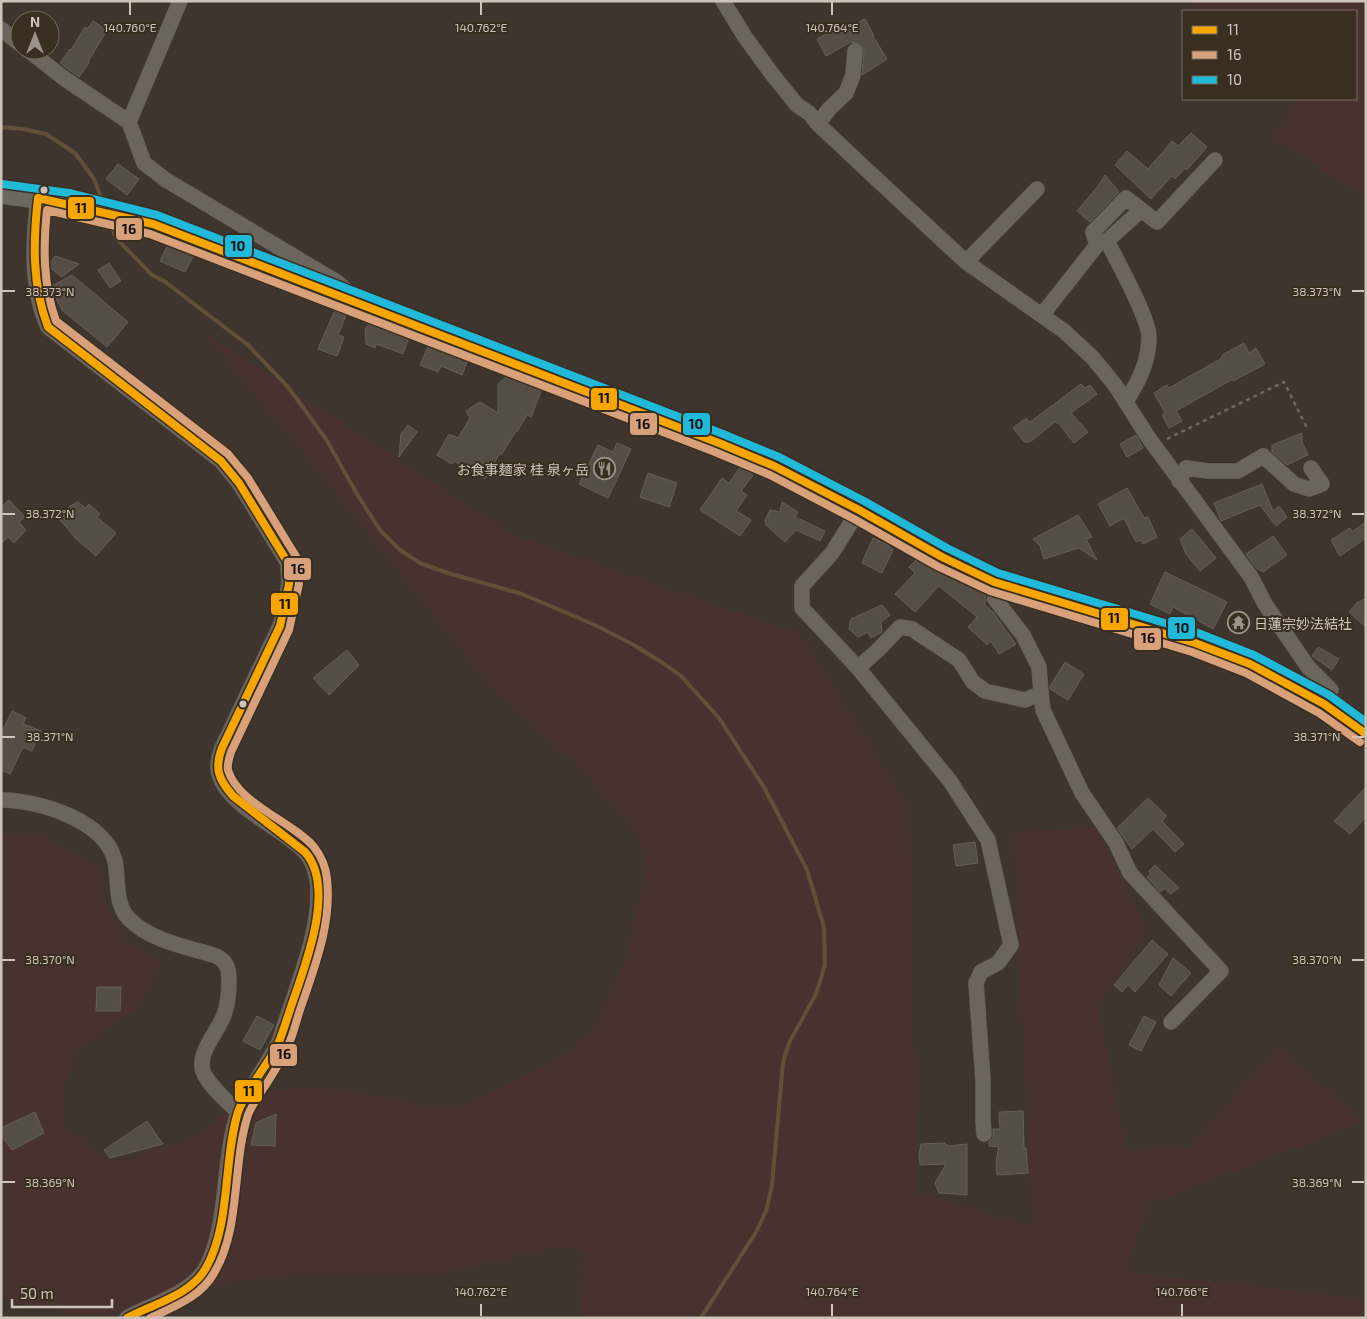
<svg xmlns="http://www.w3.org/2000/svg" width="1367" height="1319" font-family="'Exo 2','Noto Sans JP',sans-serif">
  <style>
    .green { fill: #483230 }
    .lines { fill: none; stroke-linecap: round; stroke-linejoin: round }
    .stream { stroke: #624f37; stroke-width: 4 }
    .building { fill: #544e47; stroke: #655f57 }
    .minor-casing { stroke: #58534d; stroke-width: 16 }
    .major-casing { stroke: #5a544c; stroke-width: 20 }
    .path { stroke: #6f6963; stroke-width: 2.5; stroke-dasharray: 4 4; stroke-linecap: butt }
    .minor { stroke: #6b655e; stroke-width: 15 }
    .major { stroke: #6c6761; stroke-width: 19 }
    .bus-1-casing { stroke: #392f21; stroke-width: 11 }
    .bus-2-casing { stroke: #392f21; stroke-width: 11 }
    .bus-3-casing { stroke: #392f21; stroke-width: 11 }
    .bus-1 { stroke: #f7a600; stroke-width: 8 }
    .bus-2 { stroke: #d9a179; stroke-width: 8 }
    .bus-3 { stroke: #20b9da; stroke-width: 8 }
    .ticks { fill: none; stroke: #cdc5ba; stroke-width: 2 }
    .bus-dot { fill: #cdc5ba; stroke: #392f21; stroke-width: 2 }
    .labels { text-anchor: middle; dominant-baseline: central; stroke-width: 4; stroke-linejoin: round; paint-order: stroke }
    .poi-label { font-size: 14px; fill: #cdc5ba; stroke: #392f21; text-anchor: end }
    .ticks-label { font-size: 12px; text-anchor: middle; fill: #cdc5ba; stroke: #392f21; stroke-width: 4; stroke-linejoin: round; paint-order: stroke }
    .line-badge { stroke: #392f21; stroke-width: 2 }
    .pale-badge-label { font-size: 14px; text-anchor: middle; font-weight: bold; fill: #111 }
  </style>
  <rect width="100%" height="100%" fill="#3e362e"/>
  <path class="green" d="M1185 1H1366V199L1274 137 1299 99H1356V11H1201Z
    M202 331 514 535 800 634 910 810 916 1192 1032 1226 1013 832 1097 828 1147 929 1098 1005 1125 1148 1187 1149 1279 1047 1364 1122 1149 1204 1125 1272 1360 1298 1366 1301V1318H580L583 1252 571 1248H550L447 1273H294L207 1286 137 1311 79 1315 17 1303 1 1295V833L44 836 98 866 106 904 124 940 162 960 136 1009 76 1051 63 1092 64 1125 109 1162 187 1141 221 1116 270 1091 311 1087 349 1091 440 1108 469 1103 555 1062 597 1024 625 962 646 871 638 834 584 772 497 694 306 455Z"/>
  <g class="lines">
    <path class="stream" d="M1 127 23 129 46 134 75 153 94 179 104 205
      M109 219 116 238 152 275 164 281 248 345 288 387 326 439 357 494 380 530 400 550 420 563 448 573 522 594 595 625 632 644 663 663 681 676 719 718 765 789 807 870 824 927 825 965 816 994 790 1041 783 1062 772 1185 766 1211 756 1232 701 1318"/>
  </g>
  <path class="building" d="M865 19 874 36H873L887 59 862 75 864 51 861 44 851 42 826 56 817 39 841 26 844 30Z
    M93 21 107 30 88 62 89 63 79 77 60 63 70 49 71 50 85 27 87 29Z
    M1191 133 1207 147 1187 170 1185 168 1175 179 1172 176 1151 199 1115 165 1127 151 1148 169 1172 141 1178 146Z
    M118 164 139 179 127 195 106 179Z
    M1105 175 1119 192 1090 222 1077 211 1099 185Z
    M169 242 194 254 185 272 160 261Z
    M55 256 79 264 62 277 48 266Z
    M109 263 121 281 110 288 98 270Z
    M72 275 128 322 107 347 62 310 50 287Z
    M336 308 347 313 338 335 344 337 337 356 318 349Z
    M372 321 410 335 403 354 376 344 375 348 366 344 365 329Z
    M1244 343 1249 353 1256 348 1265 364 1233 381V379L1176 411 1182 421 1169 428 1162 415 1165 413 1154 393 1167 385 1169 388 1222 358V355Z
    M429 344 468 360 462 375 441 366 438 372 420 365Z
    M508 375 542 389 531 417 527 415 517 432 516 431 502 454 500 453 485 479 454 461 452 464 437 455 449 434 458 438 470 418 466 411 480 402 498 413V384Z
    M1081 384 1085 388 1090 385 1097 394 1071 413 1088 432 1074 443 1058 423 1055 422 1030 442H1024L1013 428 1026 418 1030 422Z
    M408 425 417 432 399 457 401 434Z
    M1302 433V442L1308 455 1287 465 1272 452V445Z
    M1136 435 1143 448 1127 457 1120 444Z
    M617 443 631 449 608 498 579 484 598 445 613 452Z
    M741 466 753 475 741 491 747 495 736 511 751 520 740 536 700 510 722 478 729 483Z
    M648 473 677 483 669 507 640 497Z
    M1262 484 1273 511 1279 506 1287 517 1276 526 1260 505 1221 521 1214 503Z
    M1127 488 1144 518 1148 517 1157 537 1143 544 1141 540 1136 542 1124 518 1110 526 1098 504Z
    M9 500 25 517 19 522 26 530 14 543 8 537 1 544V507Z
    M78 502 85 508 89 504 100 514 97 517 116 533 96 556 76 539 60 520 70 506Z
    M782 502 798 512 795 517 825 531 820 541 796 530 785 542 766 525 765 520 770 510 780 512Z
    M1078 515 1092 537 1086 539 1097 560 1079 548 1044 559 1040 546 1033 539Z
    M1366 522V538L1340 556 1331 540 1350 528 1352 532Z
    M1192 529 1216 558 1200 571 1186 554 1180 539Z
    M1273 536 1287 555 1263 572 1256 568 1246 554Z
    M873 538 888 545 893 550 882 573 862 563Z
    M917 559 963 582 965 580 971 583 985 595 986 601 984 604 993 612 1016 644 999 654 991 641 987 645 968 627 977 617 939 586 915 612 895 594 915 573 909 567Z
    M1165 572 1227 602 1213 629 1173 607 1170 614 1150 604Z
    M1366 598V627L1349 612 1357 603Z
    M882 605 890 615 881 622 882 632 871 638 868 632 858 637 849 629 851 619Z
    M1318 647 1339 659 1332 670 1312 656Z
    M347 650 359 665 329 695 313 678Z
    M1065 662 1084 674 1068 700 1050 689V686Z
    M12 711 26 718 23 724 41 731 32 751 23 747 10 774 1 770V734Z
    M1366 787V817L1350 834 1334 821Z
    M1148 798 1167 816 1162 821 1184 844 1175 852 1153 829 1132 849 1117 828Z
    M975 842 978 863 956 866 953 845Z
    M1155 865 1179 888 1170 894 1165 888 1160 892 1147 877 1151 874 1149 871Z
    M1152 940 1168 954 1135 992 1128 985 1122 992 1114 985Z
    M1173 958 1191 973 1171 996 1159 985Z
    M97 987H121L120 1011H96Z
    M257 1016 274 1025 260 1050 243 1041Z
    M1144 1016 1156 1022 1141 1051 1129 1045Z
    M1023 1111 1024 1148H1026L1028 1173 997 1175 996 1161 999 1147 989 1146V1142L993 1138V1129H1000L999 1112Z
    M35 1112 44 1133 12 1150 1 1135V1128Z
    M276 1114 275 1146 251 1145 256 1123Z
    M147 1121 163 1144 110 1158 104 1150Z
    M945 1143 948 1146 967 1144V1195L939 1193 935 1183 946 1164 920 1165 919 1155 921 1144Z"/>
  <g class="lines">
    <defs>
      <path id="minor" d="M723 1 745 37 772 74 797 105 809 113 818 124 869 172 966 262 1064 331 1093 358 1115 385 1148 437 1251 577 1265 604 1308 667 1331 690 1324 704
        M1 29 20 44
        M28 50 65 79 129 122 144 163 166 180 337 282 359 301
        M129 122 180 1
        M818 124 829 109 846 93 853 75 855 51
        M38 198C33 241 30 287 48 327L221 461 239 483 288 563 289 584 284 612 280 626 222 748C219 756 216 766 219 774 227 806 284 829 305 852 312 859 315 869 317 879 323 922 301 975 288 1015 284 1025 282 1035 278 1044 270 1059 261 1072 253 1086 247 1095 241 1103 238 1113 222 1160 229 1225 206 1268 191 1294 151 1304 127 1318
        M966 262 1037 189
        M1042 315 1097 245 1093 232 1126 198 1157 222 1215 160
        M1126 401C1139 382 1149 361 1149 337 1149 318 1117 261 1107 241L1141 210
        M1179 481 1186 468 1208 471H1238L1263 456 1294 484 1309 489 1322 484 1311 468
        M859 510 832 553 802 586V608L858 668 950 781 988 840 1011 945 998 963 981 972 976 983 983 1080V1121L984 1134
        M858 668 879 649 900 627 912 629 959 660 973 682 985 691 1025 700 1041 693 1039 667 1023 635 995 599 994 582
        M1041 693 1043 710 1082 793 1116 843 1130 873 1221 971 1171 1022
        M1 800C38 800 105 820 115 861 119 880 114 903 129 919 151 941 187 947 216 956 227 961 229 969 229 981 229 993 228 1004 224 1015 218 1032 197 1052 203 1071 207 1084 228 1102 238 1112"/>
      <path id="major" d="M1 194 67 203 153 224 719 443 774 466 859 510 942 557 994 582 1195 643 1250 664 1324 704 1366 734"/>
    </defs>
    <use href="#minor" class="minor-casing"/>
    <use href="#major" class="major-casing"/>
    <path class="path" d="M1167 439 1284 382 1307 428"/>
    <use href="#minor" class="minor"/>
    <use href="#major" class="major"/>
    <defs>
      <path id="bus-1" d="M127 1318C153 1304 191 1295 206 1268 231 1224 223 1161 238 1112 246 1089 267 1067 278 1044 284 1030 288 1015 293 1001 306 963 336 887 305 852L233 796C219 780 214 769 222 748L280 626 289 584 288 563 239 483 221 461 48 327C32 285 33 242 38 198L153 224 719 443 774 466 859 510 942 557 994 582 1195 643 1250 664 1324 704 1366 734"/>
      <path id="bus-2" d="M150 1318C173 1307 201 1297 214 1273 241 1229 232 1164 248 1115 251 1107 256 1100 261 1092 270 1079 279 1064 286 1050 293 1037 296 1021 301 1007 315 966 332 923 327 879 326 868 321 856 314 847 293 822 237 803 228 770 227 764 229 758 231 752L289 630 299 584 297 558 248 478 228 454 56 321C43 285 43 248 47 210L150 234 715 452 770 475 854 519 937 566 990 591 1192 652 1246 673 1319 713 1360 742"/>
      <path id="bus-3" d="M2 184 69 193 157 215 723 434 779 457 864 501 947 548 998 573 1198 633 1254 655 1329 695 1366 722"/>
    </defs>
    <use href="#bus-1" class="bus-1-casing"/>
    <use href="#bus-2" class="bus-2-casing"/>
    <use href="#bus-3" class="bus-3-casing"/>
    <use href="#bus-1" class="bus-1"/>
    <use href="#bus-2" class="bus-2"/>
    <use href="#bus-3" class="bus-3"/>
  </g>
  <path class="ticks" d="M130 2V15M481 2V15M832 2V15M2 291H15M1352 291H1364M2 514H15M1352 514H1364M2 737H15M1352 737H1364M2 960H15M1352 960H1364M2 1182H15M1352 1182H1364M481 1304V1316M832 1304V1316M1182 1304V1316"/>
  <defs>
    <symbol id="restaurant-ring" viewBox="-11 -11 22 22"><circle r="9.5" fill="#392f21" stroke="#9b9389" stroke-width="1.5"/><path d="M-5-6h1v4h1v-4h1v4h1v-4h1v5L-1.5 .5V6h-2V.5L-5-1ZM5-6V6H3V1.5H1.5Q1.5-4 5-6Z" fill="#9b9389"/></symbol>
    <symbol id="temple-ring" viewBox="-11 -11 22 22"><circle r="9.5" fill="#392f21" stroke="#9b9389" stroke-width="1.5"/><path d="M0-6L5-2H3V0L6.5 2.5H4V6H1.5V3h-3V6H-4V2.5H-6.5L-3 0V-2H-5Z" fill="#9b9389"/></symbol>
  </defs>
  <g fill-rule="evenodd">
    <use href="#restaurant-ring" x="592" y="456" width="25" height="25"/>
    <use href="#temple-ring" x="1226" y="610" width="25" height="25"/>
  </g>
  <g class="bus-dot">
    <circle cx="44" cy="190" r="4.5"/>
    <circle cx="243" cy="704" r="4.5"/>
  </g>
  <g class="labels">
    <g class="poi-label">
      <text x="589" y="469">お食事麺家 桂 泉ヶ岳</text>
      <text x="1254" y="623" text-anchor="start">日蓮宗妙法結社</text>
    </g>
  </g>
  <g class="ticks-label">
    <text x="130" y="32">140.760°E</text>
    <text x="481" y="32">140.762°E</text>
    <text x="832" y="32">140.764°E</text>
    <text x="50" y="296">38.373°N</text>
    <text x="1317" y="296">38.373°N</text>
    <text x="50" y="518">38.372°N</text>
    <text x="1317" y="518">38.372°N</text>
    <text x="50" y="741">38.371°N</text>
    <text x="1317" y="741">38.371°N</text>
    <text x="50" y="964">38.370°N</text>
    <text x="1317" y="964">38.370°N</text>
    <text x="50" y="1187">38.369°N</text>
    <text x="1317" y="1187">38.369°N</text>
    <text x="481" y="1296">140.762°E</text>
    <text x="832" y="1296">140.764°E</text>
    <text x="1182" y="1296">140.766°E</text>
  </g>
  <g class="line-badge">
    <rect x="67" y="196" width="28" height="24" rx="5" fill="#f7a600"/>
    <rect x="115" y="217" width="28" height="24" rx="5" fill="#d9a179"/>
    <rect x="224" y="234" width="29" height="24" rx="5" fill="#20b9da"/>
    <rect x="590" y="387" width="28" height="24" rx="5" fill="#f7a600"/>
    <rect x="682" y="412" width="29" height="24" rx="5" fill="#20b9da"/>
    <rect x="629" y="412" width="29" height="24" rx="5" fill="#d9a179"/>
    <rect x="283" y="557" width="29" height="24" rx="5" fill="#d9a179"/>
    <rect x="270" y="592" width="29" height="24" rx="5" fill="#f7a600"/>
    <rect x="1100" y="607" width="29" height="24" rx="5" fill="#f7a600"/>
    <rect x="1167" y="616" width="29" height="24" rx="5" fill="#20b9da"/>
    <rect x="1133" y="627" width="29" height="24" rx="5" fill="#d9a179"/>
    <rect x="269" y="1043" width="29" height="24" rx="5" fill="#d9a179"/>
    <rect x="234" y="1079" width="29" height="24" rx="5" fill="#f7a600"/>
  </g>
  <g class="pale-badge-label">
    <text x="81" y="213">11</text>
    <text x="129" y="234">16</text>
    <text x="238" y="251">10</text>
    <text x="604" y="403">11</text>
    <text x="696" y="429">10</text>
    <text x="643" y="429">16</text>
    <text x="298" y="574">16</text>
    <text x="285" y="609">11</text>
    <text x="1114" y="623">11</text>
    <text x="1182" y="633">10</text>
    <text x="1148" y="643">16</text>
    <text x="284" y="1059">16</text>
    <text x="249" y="1096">11</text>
  </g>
  <rect width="1367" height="1319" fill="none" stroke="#cdc5ba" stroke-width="5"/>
  <rect x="1182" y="10" width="175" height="90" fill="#392f21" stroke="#746b5e"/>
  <rect x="1192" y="26" width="25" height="8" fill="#f7a600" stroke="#746b5e"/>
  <text x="1227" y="35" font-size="15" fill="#cdc5ba">11</text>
  <rect x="1192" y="51" width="25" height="8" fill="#d9a179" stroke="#746b5e"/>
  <text x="1227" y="60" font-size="15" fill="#cdc5ba">16</text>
  <rect x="1192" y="76" width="25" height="8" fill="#20b9da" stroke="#746b5e"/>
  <text x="1227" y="85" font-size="15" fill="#cdc5ba">10</text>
  <g transform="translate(35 35)"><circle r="24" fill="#392f21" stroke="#746b5e"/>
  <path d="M0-4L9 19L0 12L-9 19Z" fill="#9b9389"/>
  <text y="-8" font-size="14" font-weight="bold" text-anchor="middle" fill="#cdc5ba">N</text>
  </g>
  <path d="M12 1299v8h100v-8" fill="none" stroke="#cdc5ba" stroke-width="2.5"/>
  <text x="20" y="1299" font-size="15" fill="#cdc5ba" stroke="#392f21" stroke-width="4" paint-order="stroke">50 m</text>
</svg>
